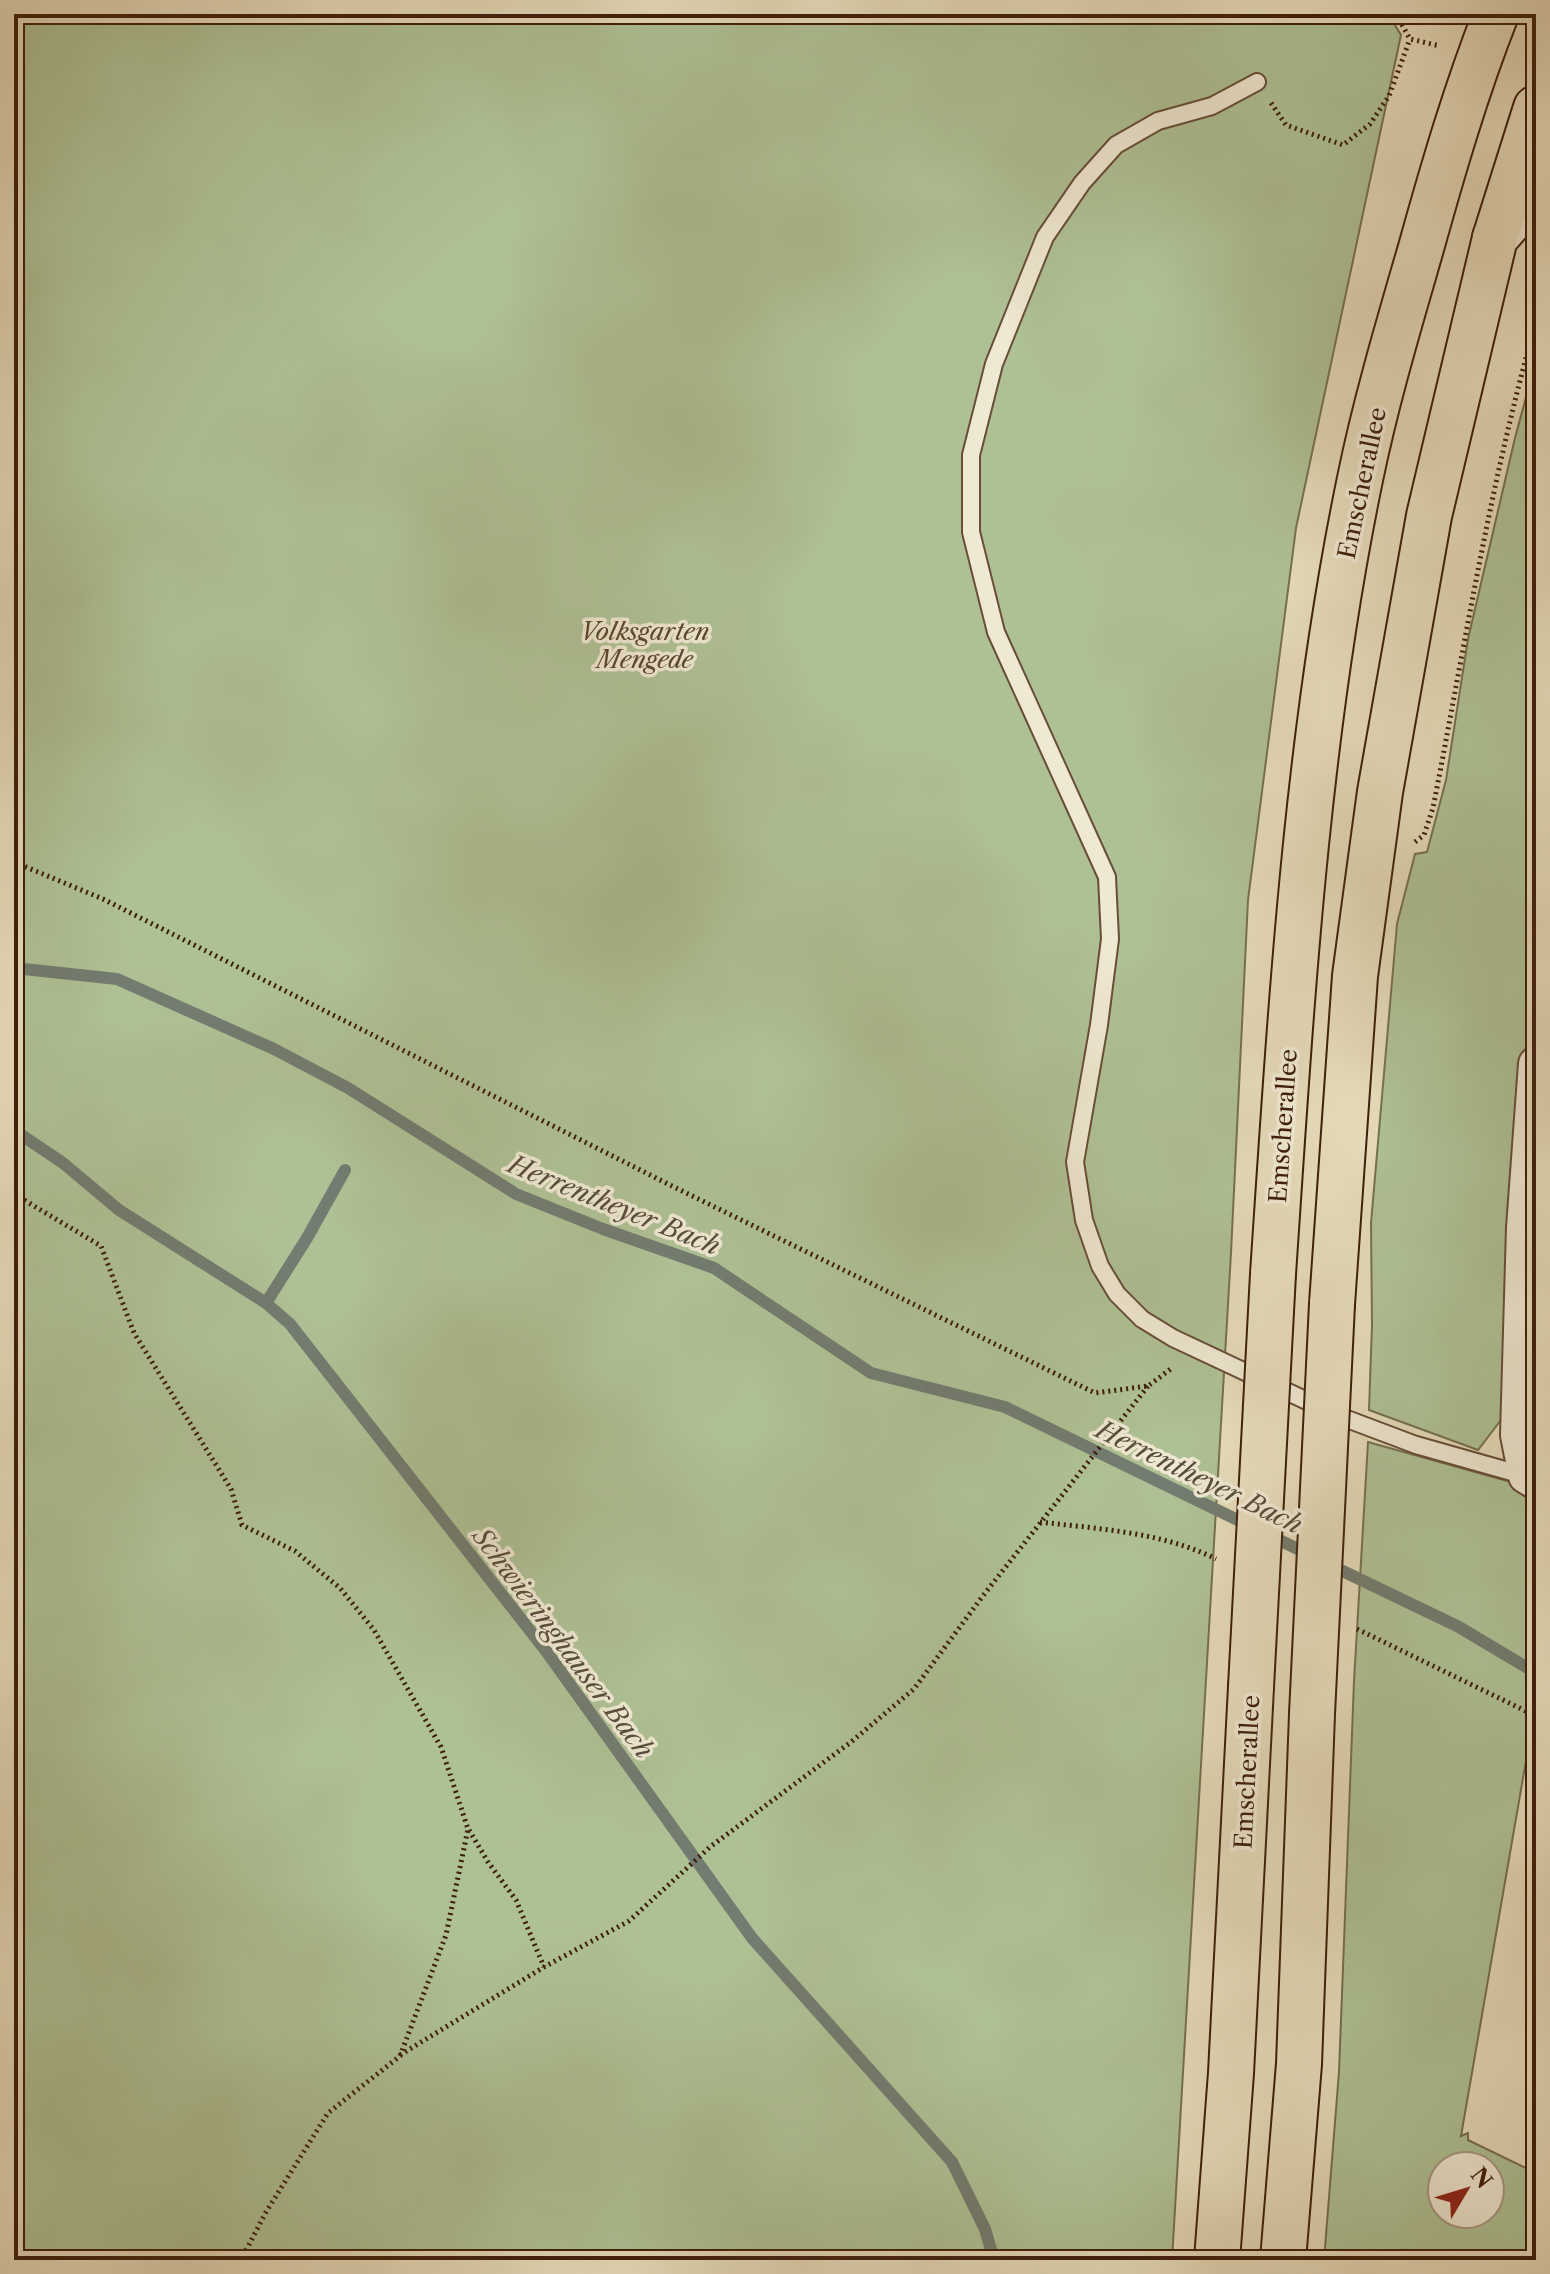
<svg xmlns="http://www.w3.org/2000/svg" width="1550" height="2274" font-family="'Libre Caslon Text',serif">
  <style>
    .green { fill: #aec195; stroke: #767050; stroke-width: 2; fill-rule: evenodd }
    .lines { fill: none; stroke-linecap: round; stroke-linejoin: round }
    .stream { stroke: #737c70; stroke-width: 12 }
    .service-casing { stroke: #684d37; stroke-width: 20 }
    .minor-casing { stroke: #684d37; stroke-width: 38 }
    .secondary-casing { stroke: #3e1e0b; stroke-width: 48 }
    .primary-casing { stroke: #3e1e0b; stroke-width: 48 }
    .path { stroke: #3e1e0b; stroke-width: 5; stroke-dasharray: 2 4; stroke-linecap: butt }
    .service { stroke: #efe8d2; stroke-width: 16 }
    .minor { stroke: #efe8d2; stroke-width: 34 }
    .secondary { stroke: #efe8d2; stroke-width: 44 }
    .primary { stroke: #e6dbba; stroke-width: 44 }
    .primary-bridge-casing { stroke: #3e1e0b; stroke-width: 48; stroke-linecap: butt }
    .primary-bridge { stroke: #e6dbba; stroke-width: 44 }
    .labels { text-anchor: middle; dominant-baseline: central; stroke-width: 7; stroke-linejoin: round; paint-order: stroke }
    .street-label { font-size: 24px; fill: #3e1e0b; stroke: #efe8d2 }
    .park-label { font-size: 24px; font-style: italic; fill: #5a472e; stroke: #efe8d2 }
    .water-label { font-size: 26px; font-style: italic; fill: #584d3d; stroke: #efe8d2 }
  </style>
  <rect width="100%" height="100%" fill="#e6dbba"/>
  <filter id="stains"><feTurbulence type="fractalNoise" baseFrequency=".0025" numOctaves="4"/><feColorMatrix values="0 0 0 0 .2 0 0 0 0 .09 0 0 0 0 .02 0 0 0 .5 -.17"/></filter>
  <radialGradient id="worn" r=".72"><stop offset=".6" stop-color="#630" stop-opacity="0"/><stop offset="1" stop-color="#630" stop-opacity=".3"/></radialGradient>
  <path class="green" d="M14 14H1388L1401 35 1296 528 1248 900 1231 1253 1172 2260H14Z
    M1536 360V969L1501 1420 1478 1450 1369 1410 1372 1325 1371 1223 1397 924 1415 854 1427 852 1446 780 1468 639 1515 438Z
    M1368 1442 1518 1484 1536 1493V1758L1527 1755 1461 2136 1468 2133V2140L1536 2173V2260H1324L1339 2072 1354 1681ZM1442 2166H1490V2214H1442Z"/>
  <g class="lines">
    <path class="stream" d="M14 968 117 979 274 1049 348 1088 516 1194 603 1229 714 1268 871 1373 1005 1407 1252 1527
      M14 1130 63 1163 119 1210 266 1303 290 1324 546 1651 752 1938 952 2162 985 2229 994 2260
      M266 1303 307 1238 345 1170
      M1269 1535 1310 1555
      M1326 1563 1459 1627 1536 1673"/>
    <defs>
      <path id="service" d="M1257 82 1212 106 1158 121 1116 145 1082 183 1045 237 994 364 971 455V532L996 632 1107 877 1110 939 1099 1025 1075 1162 1084 1220 1100 1266 1117 1294 1142 1319 1173 1338 1339 1416 1416 1445 1526 1476"/>
      <path id="minor" d="M1536 1064 1524 1228 1518 1435 1526 1476 1536 1482"/>
      <path id="secondary" d="M1495 238 1536 192"/>
      <path id="primary" d="M1273 1274C1291 1008 1306 740 1360 479 1376 401 1399 324 1421 248 1443 169 1466 90 1496 14
        M1332 1304 1355 976 1380 792 1429 516 1495 238 1536 108
        M1217 2260 1231 2073 1251 1687
        M1283 2260 1299 2064 1312 1714"/>
    </defs>
    <use href="#service" class="service-casing"/>
    <use href="#minor" class="minor-casing"/>
    <use href="#secondary" class="secondary-casing"/>
    <use href="#primary" class="primary-casing"/>
    <path class="path" d="M1396 14 1410 39 1440 46
      M1271 103 1286 125 1343 145 1370 124 1389 96 1410 39
      M1415 842 1424 835 1433 808C1465 645 1490 482 1536 322
      M14 862 103 899 674 1187 1095 1393 1148 1386 1172 1368
      M14 1194 101 1246 134 1333 231 1489 242 1525 295 1551 340 1588 374 1630 441 1747 468 1829 446 1935 400 2056 328 2113 266 2212 241 2260
      M1040 1522C1099 1529 1162 1532 1216 1559
      M1357 1629 1536 1716
      M469 1830 488 1862 516 1900 544 1967
      M400 2055 544 1967 629 1921 710 1847 851 1742 914 1689 982 1597 1148 1386"/>
    <use href="#service" class="service"/>
    <use href="#minor" class="minor"/>
    <use href="#secondary" class="secondary"/>
    <use href="#primary" class="primary"/>
    <defs>
      <path id="primary-bridge" d="M1251 1687 1273 1274
        M1312 1714 1332 1304"/>
    </defs>
    <use href="#primary-bridge" class="primary-bridge-casing"/>
    <use href="#primary-bridge" class="primary-bridge"/>
  </g>
  <g class="labels">
    <g class="street-label">
      <text transform="translate(1362 483) rotate(-78)">Emscherallee</text>
      <text transform="translate(1283 1126) rotate(-86)">Emscherallee</text>
      <text transform="translate(1247 1772) rotate(-87)">Emscherallee</text>
    </g>
    <g class="park-label">
      <text x="645" y="631">Volksgarten<tspan x="645" dy="28">Mengede</tspan></text>
    </g>
    <g class="water-label">
      <text transform="translate(614 1205) rotate(22)">Herrentheyer Bach</text>
      <text transform="translate(1199 1477) rotate(26)">Herrentheyer Bach</text>
      <text transform="translate(563 1643) rotate(53)">Schwieringhauser Bach</text>
    </g>
  </g>
  <rect width="1550" height="2274" fill="none" stroke="#e6dbba" stroke-width="48"/>
  <rect x="16" y="16" width="1518" height="2242" fill="none" stroke="#3e1e0b" stroke-width="4"/>
  <rect x="24" y="24" width="1502" height="2226" fill="none" stroke="#3e1e0b" stroke-width="2"/>
  <g transform="translate(1466 2190) rotate(52)"><circle r="38" fill="#efe8d2" stroke="#a89782" stroke-width="2"/>
  <path d="M0-6L14 30L0 20L-14 30Z" fill="#8f2418"/>
  <text y="-12" font-size="22" font-weight="bold" text-anchor="middle" fill="#3e1e0b">N</text>
  </g>
  <rect width="100%" height="100%" filter="url(#stains)"/>
  <rect width="100%" height="100%" fill="url(#worn)"/>
</svg>
